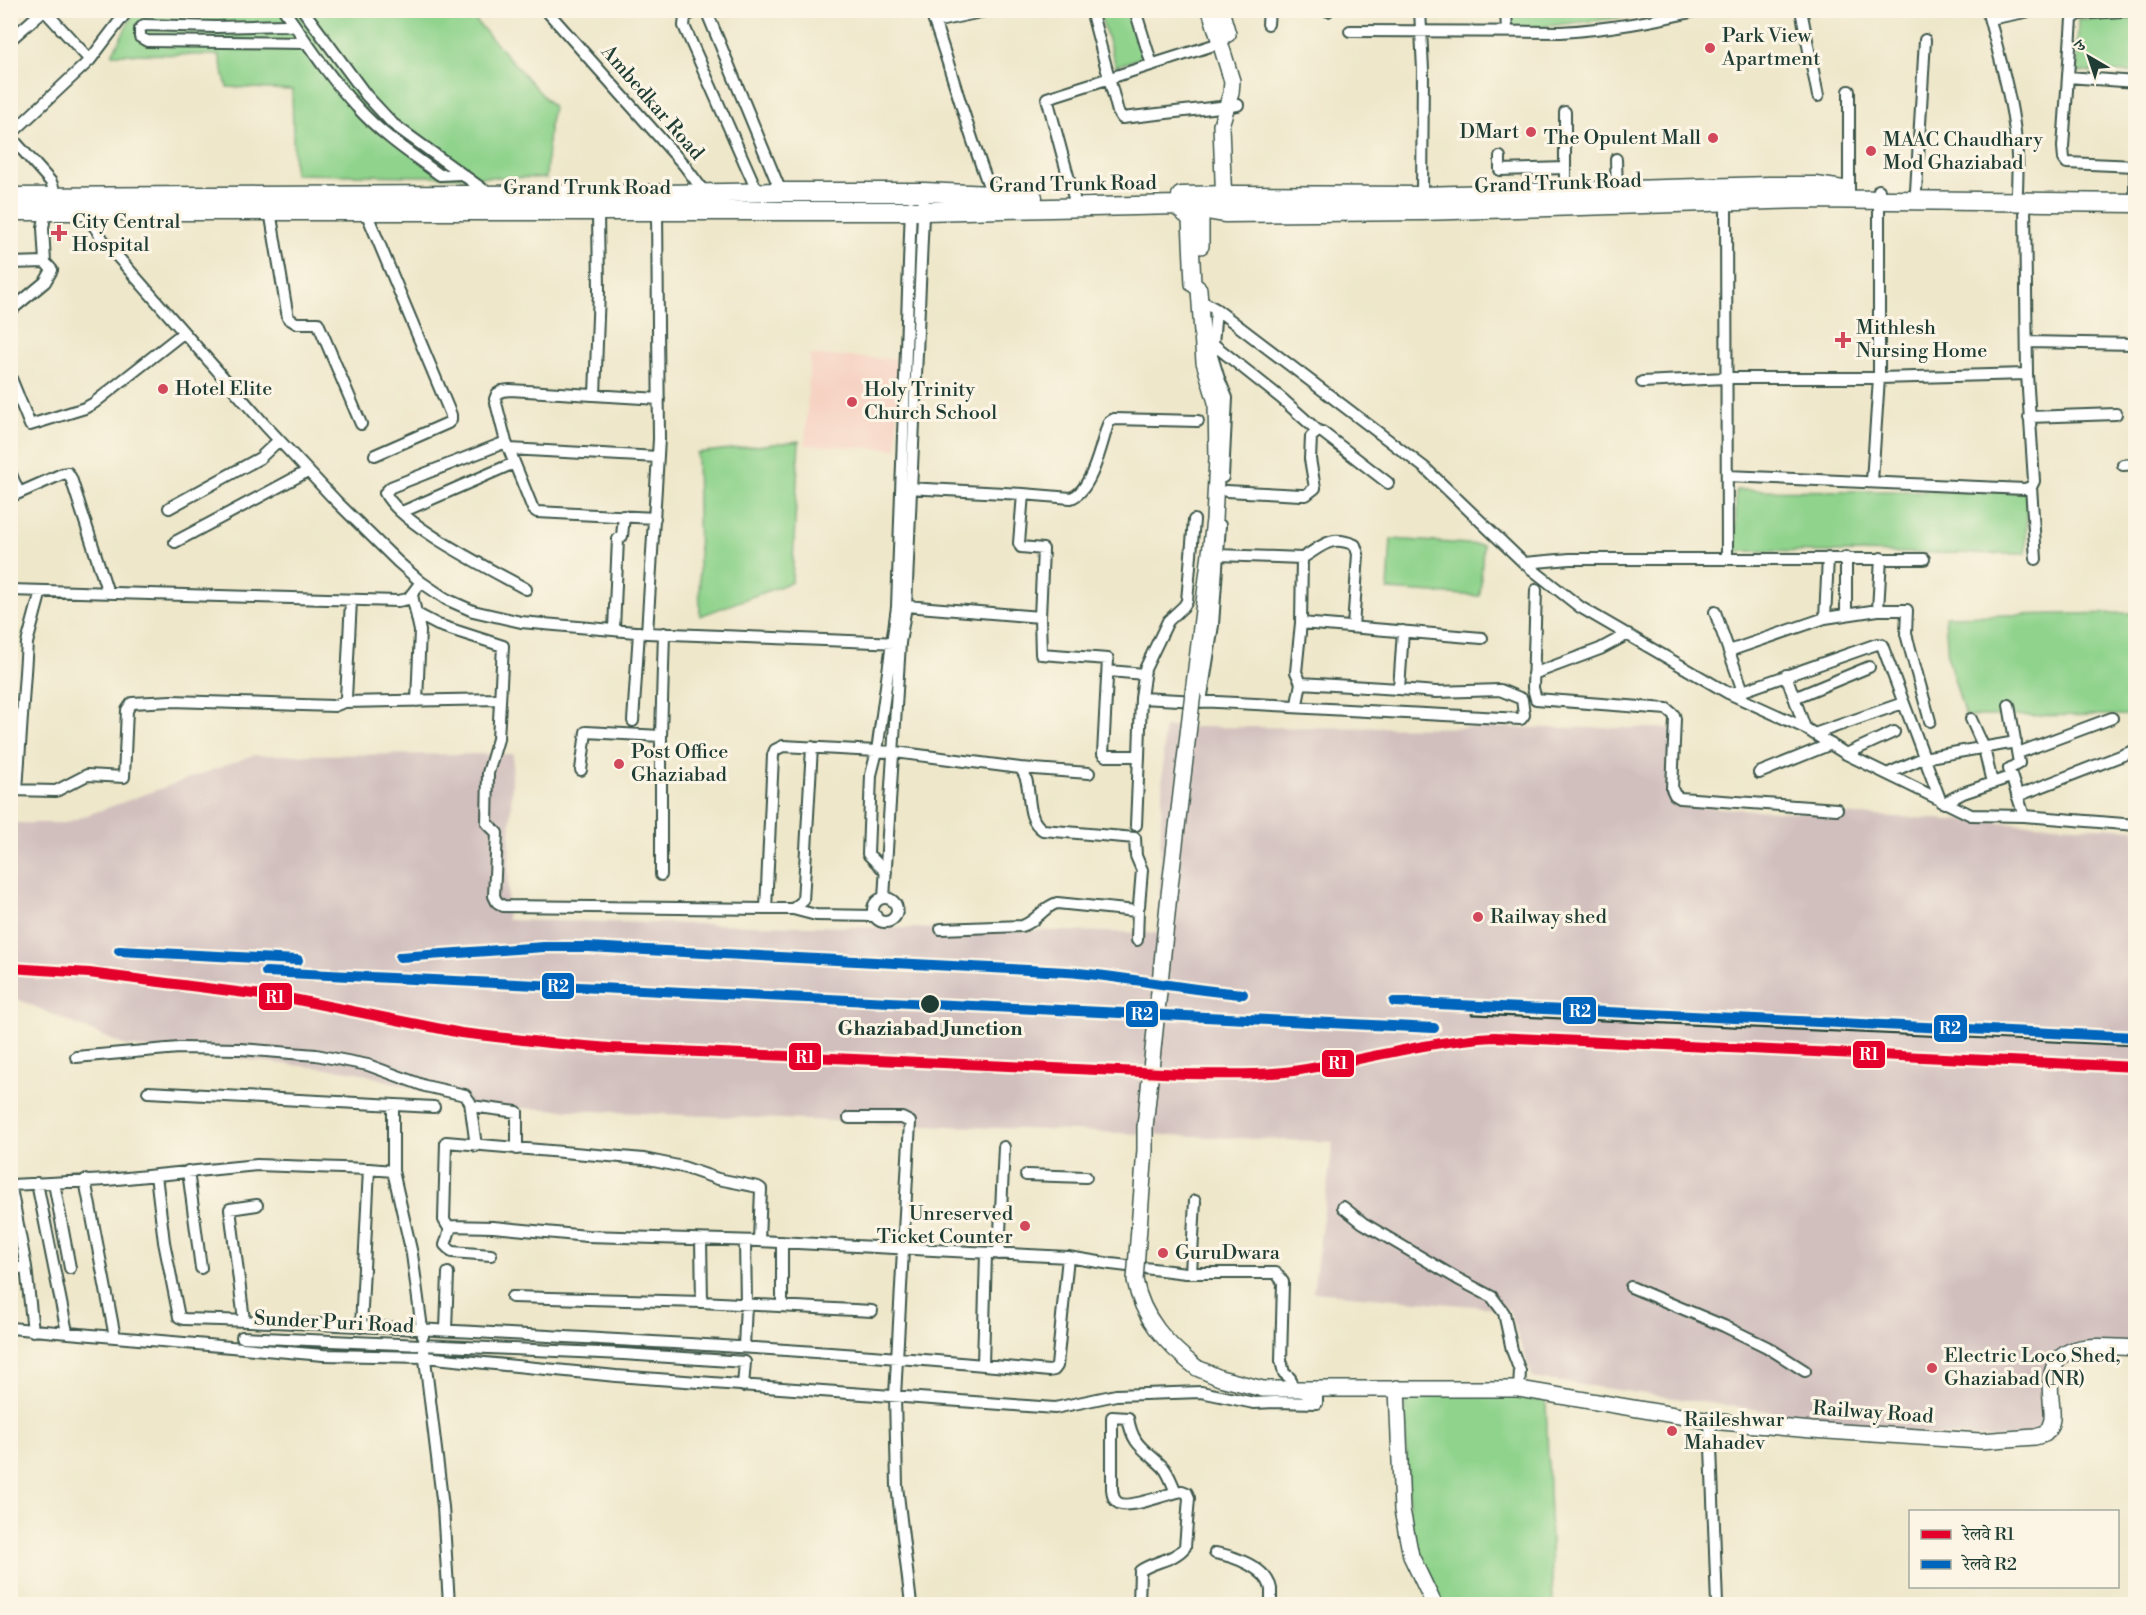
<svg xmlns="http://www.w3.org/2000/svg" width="2146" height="1615" font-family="'Libre Bodoni','Noto Serif Devanagari',serif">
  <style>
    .built { fill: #f6d2c3 }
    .industrial { fill: #d1bfbd }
    .green { fill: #8fd38c; stroke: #578860; stroke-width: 1.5 }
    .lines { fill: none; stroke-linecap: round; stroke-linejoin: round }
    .street-casing { stroke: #3e564a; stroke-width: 14 }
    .secondary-casing { stroke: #3e564a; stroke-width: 18 }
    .highway-casing { stroke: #3e564a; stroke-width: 21 }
    .street { stroke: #fff; stroke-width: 10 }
    .secondary { stroke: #fff; stroke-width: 15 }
    .highway { stroke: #fff; stroke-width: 18 }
    .rail { stroke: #1f3d34; stroke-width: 3 }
    .secondary-bridge-casing { stroke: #3e564a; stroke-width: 18; stroke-linecap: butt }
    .secondary-bridge { stroke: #fff; stroke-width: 15 }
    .rail-1-casing { stroke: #fcf5e5; stroke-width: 15 }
    .rail-2-casing { stroke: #fcf5e5; stroke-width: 15 }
    .rail-1 { stroke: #e4002b; stroke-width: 10 }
    .rail-2 { stroke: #0065bd; stroke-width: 10 }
    .poi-dot { fill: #d1495b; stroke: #fcf5e5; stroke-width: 2 }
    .stop-dot { fill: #1f3d34; stroke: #fcf5e5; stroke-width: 2 }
    .labels { text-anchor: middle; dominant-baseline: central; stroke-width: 6; stroke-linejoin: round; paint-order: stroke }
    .poi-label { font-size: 20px; fill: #1f3d34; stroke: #fcf5e5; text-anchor: start }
    .street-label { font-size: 20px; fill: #1f3d34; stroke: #fcf5e5 }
    .stop-label { font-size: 20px; font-weight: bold; fill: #1f3d34; stroke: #fcf5e5 }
    .line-badge { stroke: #fcf5e5; stroke-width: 2 }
    .badge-label { font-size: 16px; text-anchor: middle; font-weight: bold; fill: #fff }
  </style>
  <rect width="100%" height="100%" fill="#fcf5e5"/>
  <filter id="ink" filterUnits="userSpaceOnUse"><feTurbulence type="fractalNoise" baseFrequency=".0167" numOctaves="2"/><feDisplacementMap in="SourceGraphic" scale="12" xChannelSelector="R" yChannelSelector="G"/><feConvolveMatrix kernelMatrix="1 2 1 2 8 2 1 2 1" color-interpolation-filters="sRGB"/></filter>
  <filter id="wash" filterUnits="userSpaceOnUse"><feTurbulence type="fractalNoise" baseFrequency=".008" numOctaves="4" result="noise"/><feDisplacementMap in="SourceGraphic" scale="24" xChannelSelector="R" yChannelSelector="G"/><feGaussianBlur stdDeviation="1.35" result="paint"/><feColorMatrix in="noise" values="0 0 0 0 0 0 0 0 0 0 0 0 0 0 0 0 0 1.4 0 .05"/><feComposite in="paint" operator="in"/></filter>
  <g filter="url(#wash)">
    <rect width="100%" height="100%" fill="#eee7ca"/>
    <path class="built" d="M810 355 898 359 897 449 805 445Z"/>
    <path class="industrial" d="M1164 727 1676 728 1679 806 2135 829V1355L2082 1351 2057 1372 2055 1441 1934 1435 1533 1378 1508 1309 1313 1292 1333 1142 471 1106 357 1072 126 1046 17 999H11V826L16 823H65L254 755 513 754 507 920 1158 933Z"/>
    <path class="green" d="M1506 10 1675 11 1507 31Z
      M135 11H467L553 107 549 128 546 178 294 174 292 90 227 87 219 55 112 54Z
      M1099 11H1130L1144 57 1116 66Z
      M2078 19H2135V72H2077Z
      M799 441 792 582 700 616 697 453Z
      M1736 490 2027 492 2026 554 1736 551Z
      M1391 539 1483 545 1480 596 1388 590Z
      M2131 613 2136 656 2135 715 1965 716 1948 658 1945 616Z
      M1404 1393 1487 1394 1546 1401 1553 1604H1437L1410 1532Z"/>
  </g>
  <g filter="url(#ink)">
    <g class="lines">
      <defs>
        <path id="street" d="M44 10 90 60
          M284 10C307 43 330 78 357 107 381 134 411 154 440 175L460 174
          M303 10 366 95 393 124 488 193
          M546 10 684 165 705 193V196
          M697 10 685 17 684 26 758 193
          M706 10 781 192
          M930 10C953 72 968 136 993 196
          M1091 10 1118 112 1122 118 1238 105
          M1135 10 1152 65
          M1328 10V11
          M1420 10 1423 70 1422 196
          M1506 10 1507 31
          M1801 10 1818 96
          M1987 10C2005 76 2023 134 2016 203
          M2135 10 2079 14 2072 19 2063 147 2064 159 2067 163 2136 166
          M1990 19 2035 10
          M934 22 990 10
          M1268 24 1269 10
          M295 27 285 25 216 27 144 25 140 29V37L147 41 307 43
          M1350 31 1561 32C1611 29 1651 22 1699 10
          M10 40 44 10
          M2068 77 2136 82
          M1849 91V190
          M1565 112V193
          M10 135 90 60 128 10
          M10 136 51 182 55 192 51 195
          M1500 157V170L1565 168
          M1616 159 1617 191
          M1916 191 1925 40
          M2135 191V160
          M1074 198 1047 98 1220 43
          M84 210 103 240 265 425 336 501 398 562 421 582 446 599 473 611 521 622 647 633 900 643
          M270 211 288 318 296 323H318L361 424
          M366 212 451 415V420L448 423 375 455
          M45 262 43 228 46 211
          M10 263 45 262 52 270 45 282 10 311
          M1200 300 1216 309 1425 468 1524 563 1580 607 1728 693 1805 728 1846 754 1971 815 2024 816 2136 825
          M1216 309 1212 356 1219 379 1227 398 1223 477
          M2027 342 2136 344
          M1213 344 1281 398 1318 431
          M10 376 30 425 85 408 94 403 183 333
          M1642 382 1726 378H1879L2027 374
          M595 395 599 291 598 211
          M2029 417 2116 414
          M506 442 391 487 385 493C402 526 492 570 526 589
          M509 449 658 457
          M2123 465 2136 464
          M10 472 19 493
          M1727 476 2025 489 2031 487 2034 481 2027 374 2025 203
          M1872 481 1879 378V190
          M2031 487 2036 559
          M1226 491 1301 495H1306L1315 488 1310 459 1311 437 1318 431 1322 432 1388 483
          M1023 494 1071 498C1091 492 1101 446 1107 427L1109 422 1114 419 1198 421
          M10 497 62 474 68 473 71 478 108 593
          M169 508 260 458 279 440
          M402 512 514 463
          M655 518 537 512 533 509 506 442 495 399 497 394 502 391 510 390 659 399
          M175 542 308 471
          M1218 555 1302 558 1301 623 1482 638
          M1846 557V614
          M1302 558C1322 547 1329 534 1355 545L1358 554 1353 627
          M1727 559 1726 201 1728 196
          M1524 563 1570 559H1924
          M10 590 398 601 408 599 421 582
          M1536 590 1533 688 1536 699 1667 709 1674 715 1675 719 1672 789 1675 795 1680 798 1837 809
          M412 595 420 631 417 701
          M906 606 1040 617 1043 549 1021 547 1019 543 1023 494 907 488
          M1878 610 1881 558
          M1715 612 1743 691
          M417 614 438 625 503 646 498 739 488 773 487 823 497 833 494 896 497 902 503 906 766 909 773 755 775 750 783 746 895 752 1020 768C1035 784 1022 817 1043 830L1135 838 1136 856 1142 870 1139 906 1136 911 1057 903C1043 907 1036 922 1022 926L941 929
          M1040 617 1041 654 1108 659 1103 754 1106 756H1139L1141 698 1145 669 1168 621 1184 606 1187 601 1194 520
          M1825 618 1828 558
          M614 629 618 539 622 536 624 516
          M647 633 659 439 657 210
          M1729 651 1825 618 1878 610H1907L1906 634 1930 721
          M1109 671 1144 674
          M1533 674 1600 649 1628 634
          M1786 675 1805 728
          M1301 683 1399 689 1403 631
          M1728 693 1743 691 1877 644 1882 645 1941 802
          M1141 698 1294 706 1297 704 1301 683 1296 672 1301 623
          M1794 698 1869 667
          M344 702 500 699
          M1201 702 1213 625 1220 525
          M2009 705 2019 763 2009 769 2024 816
          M1290 707 1521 719 1524 715 1522 699 1500 690 1436 692 1399 689
          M1971 719 1984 748 1992 783
          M633 721 639 632
          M1814 734 1903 703
          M2018 753 2112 718
          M1846 754 1894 732
          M1020 768 1089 773
          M581 770 586 732 661 736
          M1759 773 1831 744
          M1887 774 1923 758 2016 742
          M10 790 56 791 87 775 124 777 127 710 132 703 171 701 334 706 344 702 346 698 351 600
          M17 790 27 643 41 591
          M2017 796 2136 750
          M1944 803 1963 793 2010 777
          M1136 825 1139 756
          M886 872 868 854 871 775 877 751 897 607 911 206
          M661 875V736L664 633
          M884 898 900 643 906 606 924 192
          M873 910a12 12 0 1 1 24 0a12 12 0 1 1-24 0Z
          M766 909H793L803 901 812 747
          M793 909 816 915 876 916
          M1137 940 1138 909
          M76 1057 179 1048 240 1049 316 1055 368 1065 425 1086 465 1095 470 1102 476 1146
          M148 1092 434 1107
          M393 1105V1171L412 1254 423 1336
          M471 1106 517 1112V1149
          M849 1118H902L910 1122 895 1396 897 1486 911 1604
          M188 1171 201 1268
          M156 1175 164 1242 179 1317 184 1319C287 1321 389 1328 492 1333 678 1343 863 1353 1049 1371L1054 1370 1057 1366 1068 1257
          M1026 1175 1086 1177
          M85 1180 115 1337
          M10 1183 26 1267 33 1331
          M37 1183 67 1332
          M54 1183 70 1268
          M11 1185 107 1180 257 1165 369 1169
          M1343 1207 1363 1223 1458 1279 1492 1297 1504 1313 1512 1350 1520 1371 1519 1389
          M701 1240 702 1302
          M782 1242V1306
          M999 1254 1004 1147
          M491 1255 452 1252 445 1245 450 1230 444 1220 446 1142 644 1159 683 1167 718 1179 758 1187 761 1189 759 1241
          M10 1269 26 1267
          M1191 1273 1195 1201
          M1631 1287 1724 1326 1767 1347 1805 1371
          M512 1297 702 1302 872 1311
          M244 1320 230 1209 257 1205
          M361 1327 369 1169 393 1171
          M10 1328 323 1355 425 1357 616 1376 1055 1408 1116 1395 1201 1392 1254 1403 1275 1402 1317 1403V1397L1291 1388 1290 1378 1284 1373 1281 1361 1283 1282 1276 1273H1186L1111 1264 1068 1257 759 1241 587 1236 493 1227 448 1226
          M446 1330 448 1273
          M242 1337 623 1354 745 1362 743 1386
          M744 1347 746 1304 745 1241
          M424 1351 443 1507 449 1604
          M983 1365 986 1253
          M1710 1421 1717 1604
          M1215 1553C1234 1556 1267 1568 1271 1589 1271 1594 1271 1600 1271 1604
          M1139 1604 1140 1571C1153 1561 1174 1561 1185 1547L1189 1498 1187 1493 1182 1491C1168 1493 1127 1511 1117 1502 1112 1498 1113 1494 1112 1489V1417L1128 1418C1133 1447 1144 1448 1163 1467 1169 1473 1172 1484 1176 1492"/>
        <path id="secondary" d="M1210 10 1232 81 1231 93 1221 125 1224 207
          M1221 10 1228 34
          M1201 198V246
          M1174 205 1190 219 1193 284 1199 289 1204 362 1216 402 1217 458 1214 520 1193 693
          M1169 895 1191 709
          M1197 1368 1220 1378 1263 1389H1519L1710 1421 1812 1430 1980 1441 2035 1437 2045 1434C2055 1422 2052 1413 2051 1399 2044 1337 2092 1346 2136 1348
          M1397 1388 1402 1510 1411 1556 1434 1604"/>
        <path id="highway" d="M1181 196 1235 195 1422 196 1769 186H1816L1843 190
          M10 197 662 194 781 192H924L1033 197
          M10 211H924L1177 205 1224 213 1422 211 1806 199 2136 203"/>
      </defs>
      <use href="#street" class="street-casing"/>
      <use href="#secondary" class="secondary-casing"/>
      <use href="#highway" class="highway-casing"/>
      <use href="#street" class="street"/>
      <use href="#secondary" class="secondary"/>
      <use href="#highway" class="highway"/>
      <path class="rail" d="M1472 1014 2136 1045"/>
      <defs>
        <path id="secondary-bridge" d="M1191 709 1193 693
          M1169 895 1145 1127V1150L1135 1280C1142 1318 1167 1345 1197 1368"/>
      </defs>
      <use href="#secondary-bridge" class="secondary-bridge-casing"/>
      <use href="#secondary-bridge" class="secondary-bridge"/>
      <defs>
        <path id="rail-1" d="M10 968 89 973 293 999 461 1033 549 1043 610 1048 1185 1074C1223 1074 1262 1076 1300 1070 1365 1060 1428 1041 1494 1037L2136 1067"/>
        <path id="rail-2" d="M119 951 298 960
          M400 957 544 947H588L1066 972C1126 976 1183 990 1243 994
          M266 972 1434 1028
          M1394 1002 2136 1037"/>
      </defs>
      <use href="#rail-1" class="rail-1-casing"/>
      <use href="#rail-2" class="rail-2-casing"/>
      <use href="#rail-1" class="rail-1"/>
      <use href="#rail-2" class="rail-2"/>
    </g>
  </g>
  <g class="poi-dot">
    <circle cx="1710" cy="48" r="6"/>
    <circle cx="1531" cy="132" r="6"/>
    <circle cx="1713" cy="138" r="6"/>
    <circle cx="1871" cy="151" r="6"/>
    <path d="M56 224h6v6h6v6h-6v6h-6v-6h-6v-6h6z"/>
    <path d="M1840 331h6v6h6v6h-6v6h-6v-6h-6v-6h6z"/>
    <circle cx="163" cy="389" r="6"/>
    <circle cx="852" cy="402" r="6"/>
    <circle cx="619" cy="764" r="6"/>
    <circle cx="1478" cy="917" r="6"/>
    <circle cx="1025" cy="1226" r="6"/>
    <circle cx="1163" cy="1253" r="6"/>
    <circle cx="1932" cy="1368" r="6"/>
    <circle cx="1672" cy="1431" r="6"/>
  </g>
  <circle class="stop-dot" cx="930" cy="1004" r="10"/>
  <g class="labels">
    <g class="poi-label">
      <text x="1722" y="36">Park View<tspan x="1722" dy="23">Apartment</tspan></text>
      <text x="1519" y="132" text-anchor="end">DMart</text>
      <text x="1701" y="138" text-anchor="end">The Opulent Mall</text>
      <text x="1883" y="140">MAAC Chaudhary<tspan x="1883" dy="23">Mod Ghaziabad</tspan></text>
      <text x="72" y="222">City Central<tspan x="72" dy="23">Hospital</tspan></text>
      <text x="1856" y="328">Mithlesh<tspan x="1856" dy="23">Nursing Home</tspan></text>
      <text x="175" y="389">Hotel Elite</text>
      <text x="864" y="390">Holy Trinity<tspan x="864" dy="23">Church School</tspan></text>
      <text x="631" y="752">Post Office<tspan x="631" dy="23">Ghaziabad</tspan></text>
      <text x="1490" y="917">Railway shed</text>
      <text x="1013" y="1214" text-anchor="end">Unreserved<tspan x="1013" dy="23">Ticket Counter</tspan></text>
      <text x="1175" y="1253">GuruDwara</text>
      <text x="1944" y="1356">Electric Loco Shed,<tspan x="1944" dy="23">Ghaziabad (NR)</tspan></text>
      <text x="1684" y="1420">Raileshwar<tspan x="1684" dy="23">Mahadev</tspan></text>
    </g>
    <g class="street-label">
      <text transform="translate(652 103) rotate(49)">Ambedkar Road</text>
      <text transform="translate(1558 184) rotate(-2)">Grand Trunk Road</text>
      <text transform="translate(1073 185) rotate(-1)">Grand Trunk Road</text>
      <text x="587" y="188">Grand Trunk Road</text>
      <text transform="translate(334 1323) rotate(3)">Sunder Puri Road</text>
      <text transform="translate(1873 1413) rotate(4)">Railway Road</text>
    </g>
    <g class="stop-label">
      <text x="930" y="1029">Ghaziabad Junction</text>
    </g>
  </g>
  <g class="line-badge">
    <rect x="541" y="972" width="34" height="28" rx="6" fill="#0065bd"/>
    <rect x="258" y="982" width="35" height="29" rx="6" fill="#e4002b"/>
    <rect x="1562" y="996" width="35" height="29" rx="6" fill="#0065bd"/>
    <rect x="1125" y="1000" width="34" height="28" rx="6" fill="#0065bd"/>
    <rect x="1933" y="1014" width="35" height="29" rx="6" fill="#0065bd"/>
    <rect x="1852" y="1040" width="34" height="29" rx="6" fill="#e4002b"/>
    <rect x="788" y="1042" width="34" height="29" rx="6" fill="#e4002b"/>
    <rect x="1321" y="1049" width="34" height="29" rx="6" fill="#e4002b"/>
  </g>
  <g class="badge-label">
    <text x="558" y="992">R2</text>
    <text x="275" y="1003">R1</text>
    <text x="1580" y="1017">R2</text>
    <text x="1142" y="1020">R2</text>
    <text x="1950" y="1034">R2</text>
    <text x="1869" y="1060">R1</text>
    <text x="805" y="1063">R1</text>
    <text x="1338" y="1069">R1</text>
  </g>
  <rect width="2146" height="1615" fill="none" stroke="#fcf5e5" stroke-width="36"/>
  <rect x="1909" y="1510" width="210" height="78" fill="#fcf5e5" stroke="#a4ab9e" stroke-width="1.5"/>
  <rect x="1921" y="1530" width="30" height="9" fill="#e4002b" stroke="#a4ab9e" stroke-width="1.5"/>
  <text x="1963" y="1540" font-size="18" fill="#1f3d34">रेलवे R1</text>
  <rect x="1921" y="1560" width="30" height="9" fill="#0065bd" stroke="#a4ab9e" stroke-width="1.5"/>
  <text x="1963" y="1570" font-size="18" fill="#1f3d34">रेलवे R2</text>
  <g transform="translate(2089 57) rotate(321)" stroke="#fcf5e5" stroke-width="4.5" paint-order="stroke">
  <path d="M0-4.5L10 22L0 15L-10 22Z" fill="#1f3d34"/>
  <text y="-9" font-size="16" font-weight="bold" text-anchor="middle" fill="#1f3d34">उ</text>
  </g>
</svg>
